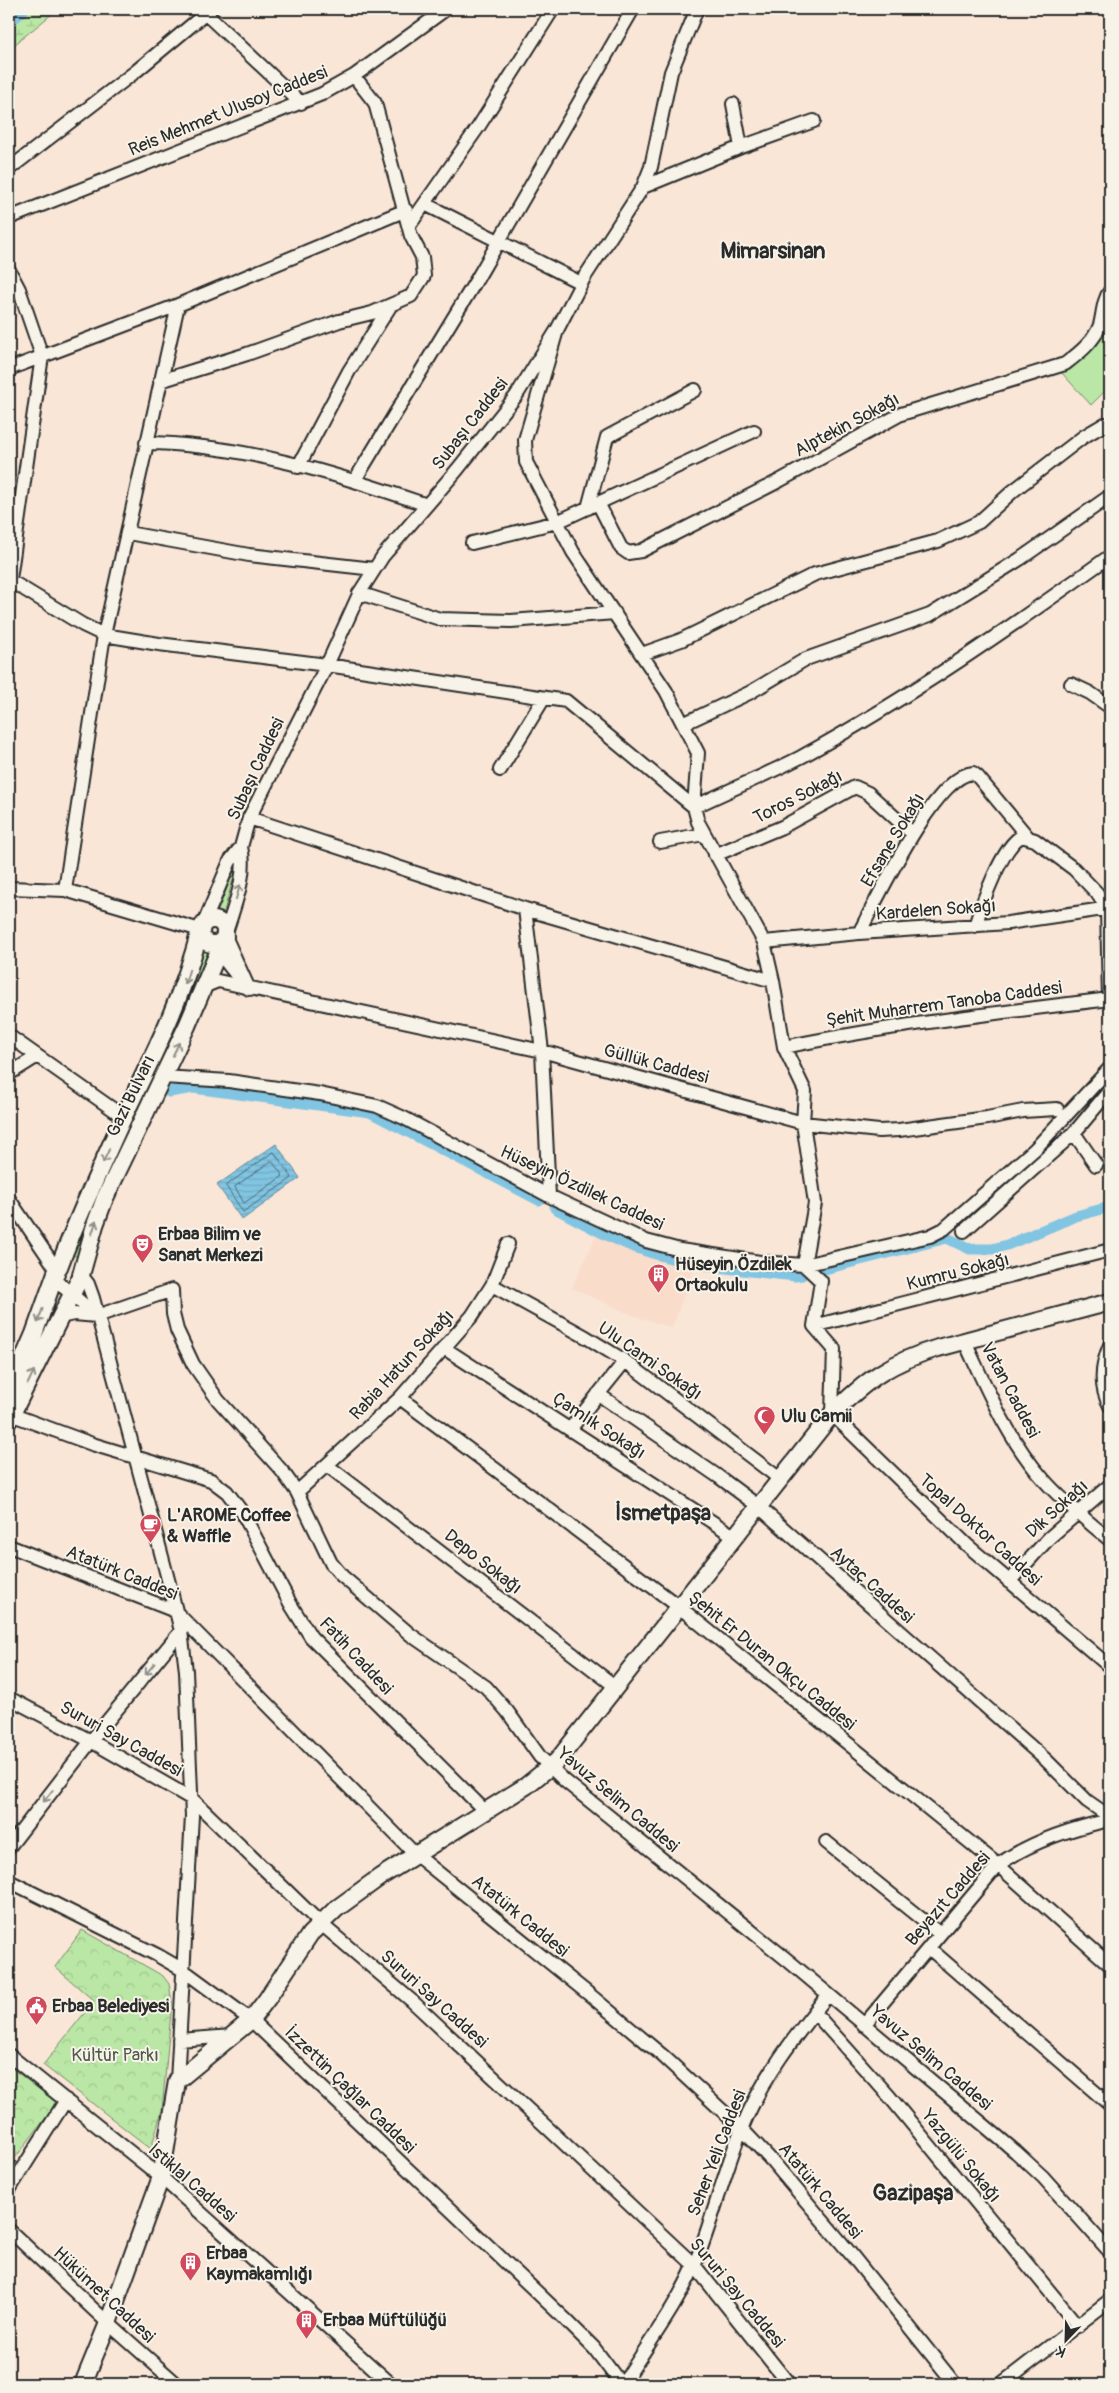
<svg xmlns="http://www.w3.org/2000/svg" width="1119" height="2393" font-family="Pangolin,sans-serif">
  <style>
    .built { fill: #fadccb }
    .green { fill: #bae7a5; stroke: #728968 }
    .wetland { fill: url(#wetland-marsh); stroke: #728968 }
    .park { fill: url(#park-crowns); stroke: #728968 }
    .water { fill: url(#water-rules); stroke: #5f8799 }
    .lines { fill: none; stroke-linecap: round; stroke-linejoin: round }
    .shore { stroke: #4d6974; stroke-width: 1 }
    .canal { stroke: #81c5e2; stroke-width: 11 }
    .river { stroke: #81c5e2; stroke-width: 19 }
    .minor-casing { stroke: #2b2b2b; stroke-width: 16 }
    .major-casing { stroke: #2b2b2b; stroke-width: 20 }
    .minor { stroke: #f7f3e8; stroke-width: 12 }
    .major { stroke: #f7f3e8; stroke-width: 16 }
    .oneway { stroke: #918f8a }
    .labels { text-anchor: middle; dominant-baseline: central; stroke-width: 4; stroke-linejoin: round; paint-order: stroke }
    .street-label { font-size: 18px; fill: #2b2b2b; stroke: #f7f3e8 }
    .poi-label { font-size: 18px; font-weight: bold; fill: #2b2b2b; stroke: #f7f3e8; text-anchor: start }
    .park-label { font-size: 18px; fill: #4f5a4a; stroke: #f7f3e8 }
    .district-label { font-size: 22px; font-weight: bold; fill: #2b2b2b; stroke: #f7f3e8 }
  </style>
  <defs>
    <pattern id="wetland-marsh" width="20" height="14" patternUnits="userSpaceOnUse" patternTransform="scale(1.25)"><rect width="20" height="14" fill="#bae7a5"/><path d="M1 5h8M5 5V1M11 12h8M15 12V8" fill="none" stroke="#a0c68e"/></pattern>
    <pattern id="park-crowns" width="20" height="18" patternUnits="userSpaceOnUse" patternTransform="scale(1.25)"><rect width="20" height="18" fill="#bae7a5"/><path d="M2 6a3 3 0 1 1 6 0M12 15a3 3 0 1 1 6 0" fill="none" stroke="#a0c68e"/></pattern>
    <pattern id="water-rules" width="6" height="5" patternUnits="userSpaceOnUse" patternTransform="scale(1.25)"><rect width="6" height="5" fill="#81c5e2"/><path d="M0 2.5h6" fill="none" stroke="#70a9c2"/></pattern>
  </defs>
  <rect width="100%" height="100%" fill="#f9e6d7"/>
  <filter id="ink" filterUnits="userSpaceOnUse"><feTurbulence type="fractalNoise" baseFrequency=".02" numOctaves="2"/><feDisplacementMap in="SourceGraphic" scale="10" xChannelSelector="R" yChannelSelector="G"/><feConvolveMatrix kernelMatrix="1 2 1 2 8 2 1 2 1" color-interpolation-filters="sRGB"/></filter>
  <g filter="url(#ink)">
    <path class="built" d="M597 1233 630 1249 694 1268 672 1328 627 1313 572 1288Z"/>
    <path class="green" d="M1110 300V386L1091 405 1061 372 1078 361Z
      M239 858 222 918 216 916Z
      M204 947 210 950 78 1257 70 1254C116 1152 167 1053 204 947Z"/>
    <path class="wetland" d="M9 9H58L9 49Z"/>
    <path class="park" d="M82 1930 163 1976 169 1984 172 2002 162 2110 151 2149 43 2065 94 2001 55 1967Z
      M9 2066 57 2103 9 2166Z"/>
    <path class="water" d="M276 1144 300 1178 242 1220 217 1185Z"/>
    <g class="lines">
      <path class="shore" d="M274 1152 292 1178 243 1212 226 1186Z
        M272 1161 283 1176 244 1203 235 1187Z"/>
      <path class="canal" d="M169 1092 194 1088 370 1112 539 1200
        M555 1208C582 1222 609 1238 637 1248 688 1266 742 1270 795 1276L802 1275
        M821 1270 947 1238 970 1249H992L1007 1245 1076 1216 1110 1207"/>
      <path class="river" d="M9 17 19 9"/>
      <defs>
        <path id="minor" d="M206 14 301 103
          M733 104 741 147
          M9 169 135 72 211 9
          M643 187 741 147 814 121
          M425 204 581 283
          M9 218 322 94 354 76 446 9
          M409 226 479 126 553 9
          M9 270 19 289 42 356 9 586
          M557 330 525 440 526 462 573 552 666 691 698 753 694 807 698 822 764 942 773 981 784 1047 805 1091 803 1123 815 1203 804 1265 821 1281 814 1326 834 1349 832 1414 967 1545 1110 1667
          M9 369 178 305 406 210
          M160 381 247 354 339 321 372 313 411 296 424 276 422 257 411 236 375 103 354 76
          M146 443C242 444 337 474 427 505
          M298 467 349 371 391 305
          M355 480 477 279 633 9
          M598 503 621 548 628 553 641 551 779 481 901 414 1065 364C1078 354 1094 342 1100 325 1103 314 1103 300 1110 291
          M588 508 607 437 695 390
          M128 533 249 555 374 569
          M472 543 557 522 754 431
          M9 580 83 625 104 635 159 644 327 665 566 701 694 807C729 790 766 775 801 757 909 698 1011 627 1110 556
          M359 593 440 619 511 621 615 613
          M642 654 681 640 815 574 938 541 979 522 1013 491 1083 437 1105 424 1110 426
          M1071 684 1090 693 1110 707
          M683 724 749 693 806 659 930 615 1020 559 1110 496
          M500 770 544 698
          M249 818 525 909 773 981
          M660 842 704 834
          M241 847C248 876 233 908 225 936L249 989
          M715 855 782 827 855 787 868 793 913 834
          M9 888 65 890 200 930
          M65 890 104 635 178 305
          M525 909 542 1051 549 1196
          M204 923 230 861 241 847 249 818 327 665 360 592 383 556 457 470 516 396 557 330 584 278 643 187 651 167 671 72 697 9
          M975 926C982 904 1002 846 1022 836L1035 840 1074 869 1097 893 1107 908 1109 999
          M859 933C877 900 935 775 973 773L978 777 1027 836
          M764 942 859 933 1008 923 1110 908
          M212 944 242 982
          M203 987 218 981 542 1051 803 1123 879 1131 899 1130 987 1118 1023 1111 1057 1109
          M9 1036 124 1117
          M784 1047C892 1025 1001 1012 1110 999
          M9 1074 36 1057
          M163 1077 229 1081 320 1094 377 1106 404 1118 549 1196 646 1241 680 1250 760 1262 804 1265 930 1236 944 1229 1035 1149 1110 1068
          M1074 1133 1096 1165
          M9 1199 57 1270
          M964 1231 1074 1133 1110 1090
          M81 1275 88 1284 93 1298 169 1583 181 1631 186 1671 192 1816 177 2081
          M61 1285 97 1316
          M492 1285 586 1337 625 1361 780 1479
          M59 1317 74 1314 97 1316 172 1290 173 1314 177 1330 193 1364 218 1400 282 1471 297 1492 331 1563 342 1576 411 1635 486 1687 507 1711 540 1757 565 1781 791 1963 1016 2152 1043 2177 1110 2252
          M814 1326 1110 1250
          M964 1340C987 1389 1008 1440 1044 1480 1064 1503 1088 1521 1110 1540
          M1110 1345C1101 1366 1099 1386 1110 1406
          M444 1348 734 1536
          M598 1394 719 1477 758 1506 1046 1760 1087 1801 1110 1817
          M400 1398 678 1606 998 1865 1110 1965
          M13 1415 92 1444 211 1480 227 1492 242 1512 291 1605 311 1637 485 1811
          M571 1428 625 1361
          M328 1466 616 1687
          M297 1492 400 1398 472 1316 492 1285 508 1244
          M9 1546 175 1611 415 1854 590 1995 663 2056 741 2128 773 2162 850 2253 955 2384
          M1009 1582 1049 1538 1110 1485
          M9 1698 91 1741 192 1799 320 1923 412 2001 694 2265 789 2384
          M826 1842 940 1934
          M9 1847 91 1741 181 1631
          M9 1881 157 1955 183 1970 251 2020 564 2318 594 2348 621 2384
          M929 1948 1110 2105
          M814 2012 889 2096 1078 2326
          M864 2025 998 1865C1030 1842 1073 1828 1110 1820
          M179 2040 232 2036
          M9 2055 161 2177 391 2384
          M9 2190 66 2100
          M9 2230 108 2323 177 2384
          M623 2384C647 2345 677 2306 695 2264 713 2219 724 2172 742 2128 762 2078 795 2036 828 1995
          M1001 2384 1110 2300"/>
        <path id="major" d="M201 932a12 12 0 1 1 24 0a12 12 0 1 1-24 0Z
          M59 1267C78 1216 101 1166 124 1116 154 1054 183 997 200 930
          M81 1275 95 1225 105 1198 187 1026 225 936
          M9 1392 34 1334 57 1270
          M9 1420 78 1282
          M83 2384 108 2323 161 2177 177 2081 251 2020 267 1999 310 1934 336 1909 380 1877 526 1786 557 1761 832 1414C867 1379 891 1362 938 1348L1110 1302"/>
      </defs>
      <use href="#minor" class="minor-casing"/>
      <use href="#major" class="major-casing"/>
      <use href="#minor" class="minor"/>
      <use href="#major" class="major"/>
    </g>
    <defs><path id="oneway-shaft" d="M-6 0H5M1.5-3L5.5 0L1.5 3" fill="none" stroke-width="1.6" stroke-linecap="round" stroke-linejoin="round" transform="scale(1.25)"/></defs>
    <g class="oneway">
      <use href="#oneway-shaft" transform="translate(238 892) rotate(-74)"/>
      <use href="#oneway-shaft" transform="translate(187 977) rotate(107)"/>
      <use href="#oneway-shaft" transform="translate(176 1049) rotate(-65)"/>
      <use href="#oneway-shaft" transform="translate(106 1156) rotate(115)"/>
      <use href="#oneway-shaft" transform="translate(94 1228) rotate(-72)"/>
      <use href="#oneway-shaft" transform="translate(40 1316) rotate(110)"/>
      <use href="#oneway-shaft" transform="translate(31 1377) rotate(-65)"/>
      <use href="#oneway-shaft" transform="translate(150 1669) rotate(129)"/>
      <use href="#oneway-shaft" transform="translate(48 1796) rotate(128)"/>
    </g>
  </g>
  <defs>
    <symbol id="theatre-pin" viewBox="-11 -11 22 30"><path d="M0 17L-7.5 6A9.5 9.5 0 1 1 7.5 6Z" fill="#d1495b" stroke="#f7f3e8"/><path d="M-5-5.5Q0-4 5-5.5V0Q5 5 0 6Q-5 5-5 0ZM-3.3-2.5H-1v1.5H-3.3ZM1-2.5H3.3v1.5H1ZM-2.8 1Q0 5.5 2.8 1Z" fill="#fff"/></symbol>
    <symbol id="building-pin" viewBox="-11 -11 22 30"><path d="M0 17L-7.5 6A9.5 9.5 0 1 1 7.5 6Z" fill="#d1495b" stroke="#f7f3e8"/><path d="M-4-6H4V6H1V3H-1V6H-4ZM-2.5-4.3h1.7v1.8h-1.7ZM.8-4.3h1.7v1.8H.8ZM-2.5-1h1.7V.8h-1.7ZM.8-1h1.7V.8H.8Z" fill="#fff"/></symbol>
    <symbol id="mosque-pin" viewBox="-11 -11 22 30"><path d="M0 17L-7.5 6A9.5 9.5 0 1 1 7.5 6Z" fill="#d1495b" stroke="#f7f3e8"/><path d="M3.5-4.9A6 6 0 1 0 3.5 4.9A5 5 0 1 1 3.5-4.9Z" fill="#fff"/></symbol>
    <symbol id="cafe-pin" viewBox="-11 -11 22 30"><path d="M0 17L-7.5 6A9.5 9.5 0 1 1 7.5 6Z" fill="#d1495b" stroke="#f7f3e8"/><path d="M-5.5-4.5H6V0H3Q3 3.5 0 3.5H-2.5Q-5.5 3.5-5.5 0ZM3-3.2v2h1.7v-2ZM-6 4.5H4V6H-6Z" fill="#fff"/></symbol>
    <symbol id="civic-pin" viewBox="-11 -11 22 30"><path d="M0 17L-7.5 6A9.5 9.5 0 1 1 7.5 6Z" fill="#d1495b" stroke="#f7f3e8"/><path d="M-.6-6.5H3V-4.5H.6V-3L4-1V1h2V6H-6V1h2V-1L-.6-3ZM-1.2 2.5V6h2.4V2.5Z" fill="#fff"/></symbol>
  </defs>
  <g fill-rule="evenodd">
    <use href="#theatre-pin" x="130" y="1232" width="25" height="34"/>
    <use href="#building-pin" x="646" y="1262" width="25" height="34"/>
    <use href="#mosque-pin" x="752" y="1404" width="25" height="34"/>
    <use href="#cafe-pin" x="138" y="1512" width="25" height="34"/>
    <use href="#civic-pin" x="24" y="1994" width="25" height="34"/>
    <use href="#building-pin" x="178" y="2250" width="25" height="34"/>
    <use href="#building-pin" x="294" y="2308" width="25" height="34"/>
  </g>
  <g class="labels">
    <g class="street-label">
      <text transform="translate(228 111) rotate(-22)">Reis Mehmet Ulusoy Caddesi</text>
      <text transform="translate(470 424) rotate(-52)">Subaşı Caddesi</text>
      <text transform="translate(847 425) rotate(-28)">Alptekin Sokağı</text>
      <text transform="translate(256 769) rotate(-65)">Subaşı Caddesi</text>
      <text transform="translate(798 797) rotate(-27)">Toros Sokağı</text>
      <text transform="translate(893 840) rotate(-59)">Efsane Sokağı</text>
      <text transform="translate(936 910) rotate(-4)">Kardelen Sokağı</text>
      <text transform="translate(944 1004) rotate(-8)">Şehit Muharrem Tanoba Caddesi</text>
      <text transform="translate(656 1064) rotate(15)">Güllük Caddesi</text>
      <text transform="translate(131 1096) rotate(-64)">Gazi Bulvarı</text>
      <text transform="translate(582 1188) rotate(25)">Hüseyin Özdilek Caddesi</text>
      <text transform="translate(958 1272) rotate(-14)">Kumru Sokağı</text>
      <text transform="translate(650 1361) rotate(35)">Ulu Cami Sokağı</text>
      <text transform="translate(402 1365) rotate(-47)">Rabia Hatun Sokağı</text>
      <text transform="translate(1010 1390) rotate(62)">Vatan Caddesi</text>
      <text transform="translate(599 1426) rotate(33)">Çamlık Sokağı</text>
      <text transform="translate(1057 1509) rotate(-42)">Dik Sokağı</text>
      <text transform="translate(980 1530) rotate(42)">Topal Doktor Caddesi</text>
      <text transform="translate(483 1562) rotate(38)">Depo Sokağı</text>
      <text transform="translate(122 1573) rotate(22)">Atatürk Caddesi</text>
      <text transform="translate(872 1585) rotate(42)">Aytaç Caddesi</text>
      <text transform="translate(356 1656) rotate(47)">Fatih Caddesi</text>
      <text transform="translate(772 1661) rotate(39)">Şehit Er Duran Okçu Caddesi</text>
      <text transform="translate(121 1739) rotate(29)">Sururi Say Caddesi</text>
      <text transform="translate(618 1800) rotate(40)">Yavuz Selim Caddesi</text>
      <text transform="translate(948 1899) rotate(-49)">Beyazıt Caddesi</text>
      <text transform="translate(520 1916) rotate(39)">Atatürk Caddesi</text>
      <text transform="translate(434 1999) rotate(42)">Sururi Say Caddesi</text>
      <text transform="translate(931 2058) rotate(40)">Yavuz Selim Caddesi</text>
      <text transform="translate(350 2090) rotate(44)">İzzettin Çağlar Caddesi</text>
      <text transform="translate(717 2153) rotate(-69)">Seher Yeli Caddesi</text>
      <text transform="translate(961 2156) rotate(51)">Yazgülü Sokağı</text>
      <text transform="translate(192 2183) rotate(41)">İstiklal Caddesi</text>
      <text transform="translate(820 2191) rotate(50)">Atatürk Caddesi</text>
      <text transform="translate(737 2293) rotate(50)">Sururi Say Caddesi</text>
      <text transform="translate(104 2295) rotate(43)">Hükümet Caddesi</text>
    </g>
    <g class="poi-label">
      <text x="158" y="1234">Erbaa Bilim ve<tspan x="158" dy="21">Sanat Merkezi</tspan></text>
      <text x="675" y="1264">Hüseyin Özdilek<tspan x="675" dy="21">Ortaokulu</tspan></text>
      <text x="781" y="1416">Ulu Camii</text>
      <text x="167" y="1515">L'AROME Coffee<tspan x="167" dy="21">&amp; Waffle</tspan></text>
      <text x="52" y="2006">Erbaa Belediyesi</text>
      <text x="206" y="2253">Erbaa<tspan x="206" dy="21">Kaymakamlığı</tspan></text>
      <text x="323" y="2320">Erbaa Müftülüğü</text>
    </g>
    <g class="park-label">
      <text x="115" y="2055">Kültür Parkı</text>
    </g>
    <g class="district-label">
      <text x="773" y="251">Mimarsinan</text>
      <text x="663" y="1513">İsmetpaşa</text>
      <text x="913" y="2193">Gazipaşa</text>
    </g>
  </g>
  <rect width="1119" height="2393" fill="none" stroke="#f7f3e8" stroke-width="30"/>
  <rect x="15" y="15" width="1089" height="2363" fill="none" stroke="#2b2b2b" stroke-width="2" filter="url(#ink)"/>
  <g transform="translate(1066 2340) rotate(203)" stroke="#f7f3e8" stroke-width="4" paint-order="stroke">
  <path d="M0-4L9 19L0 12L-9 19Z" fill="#2b2b2b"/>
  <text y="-8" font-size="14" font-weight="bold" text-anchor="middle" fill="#2b2b2b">K</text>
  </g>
</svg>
